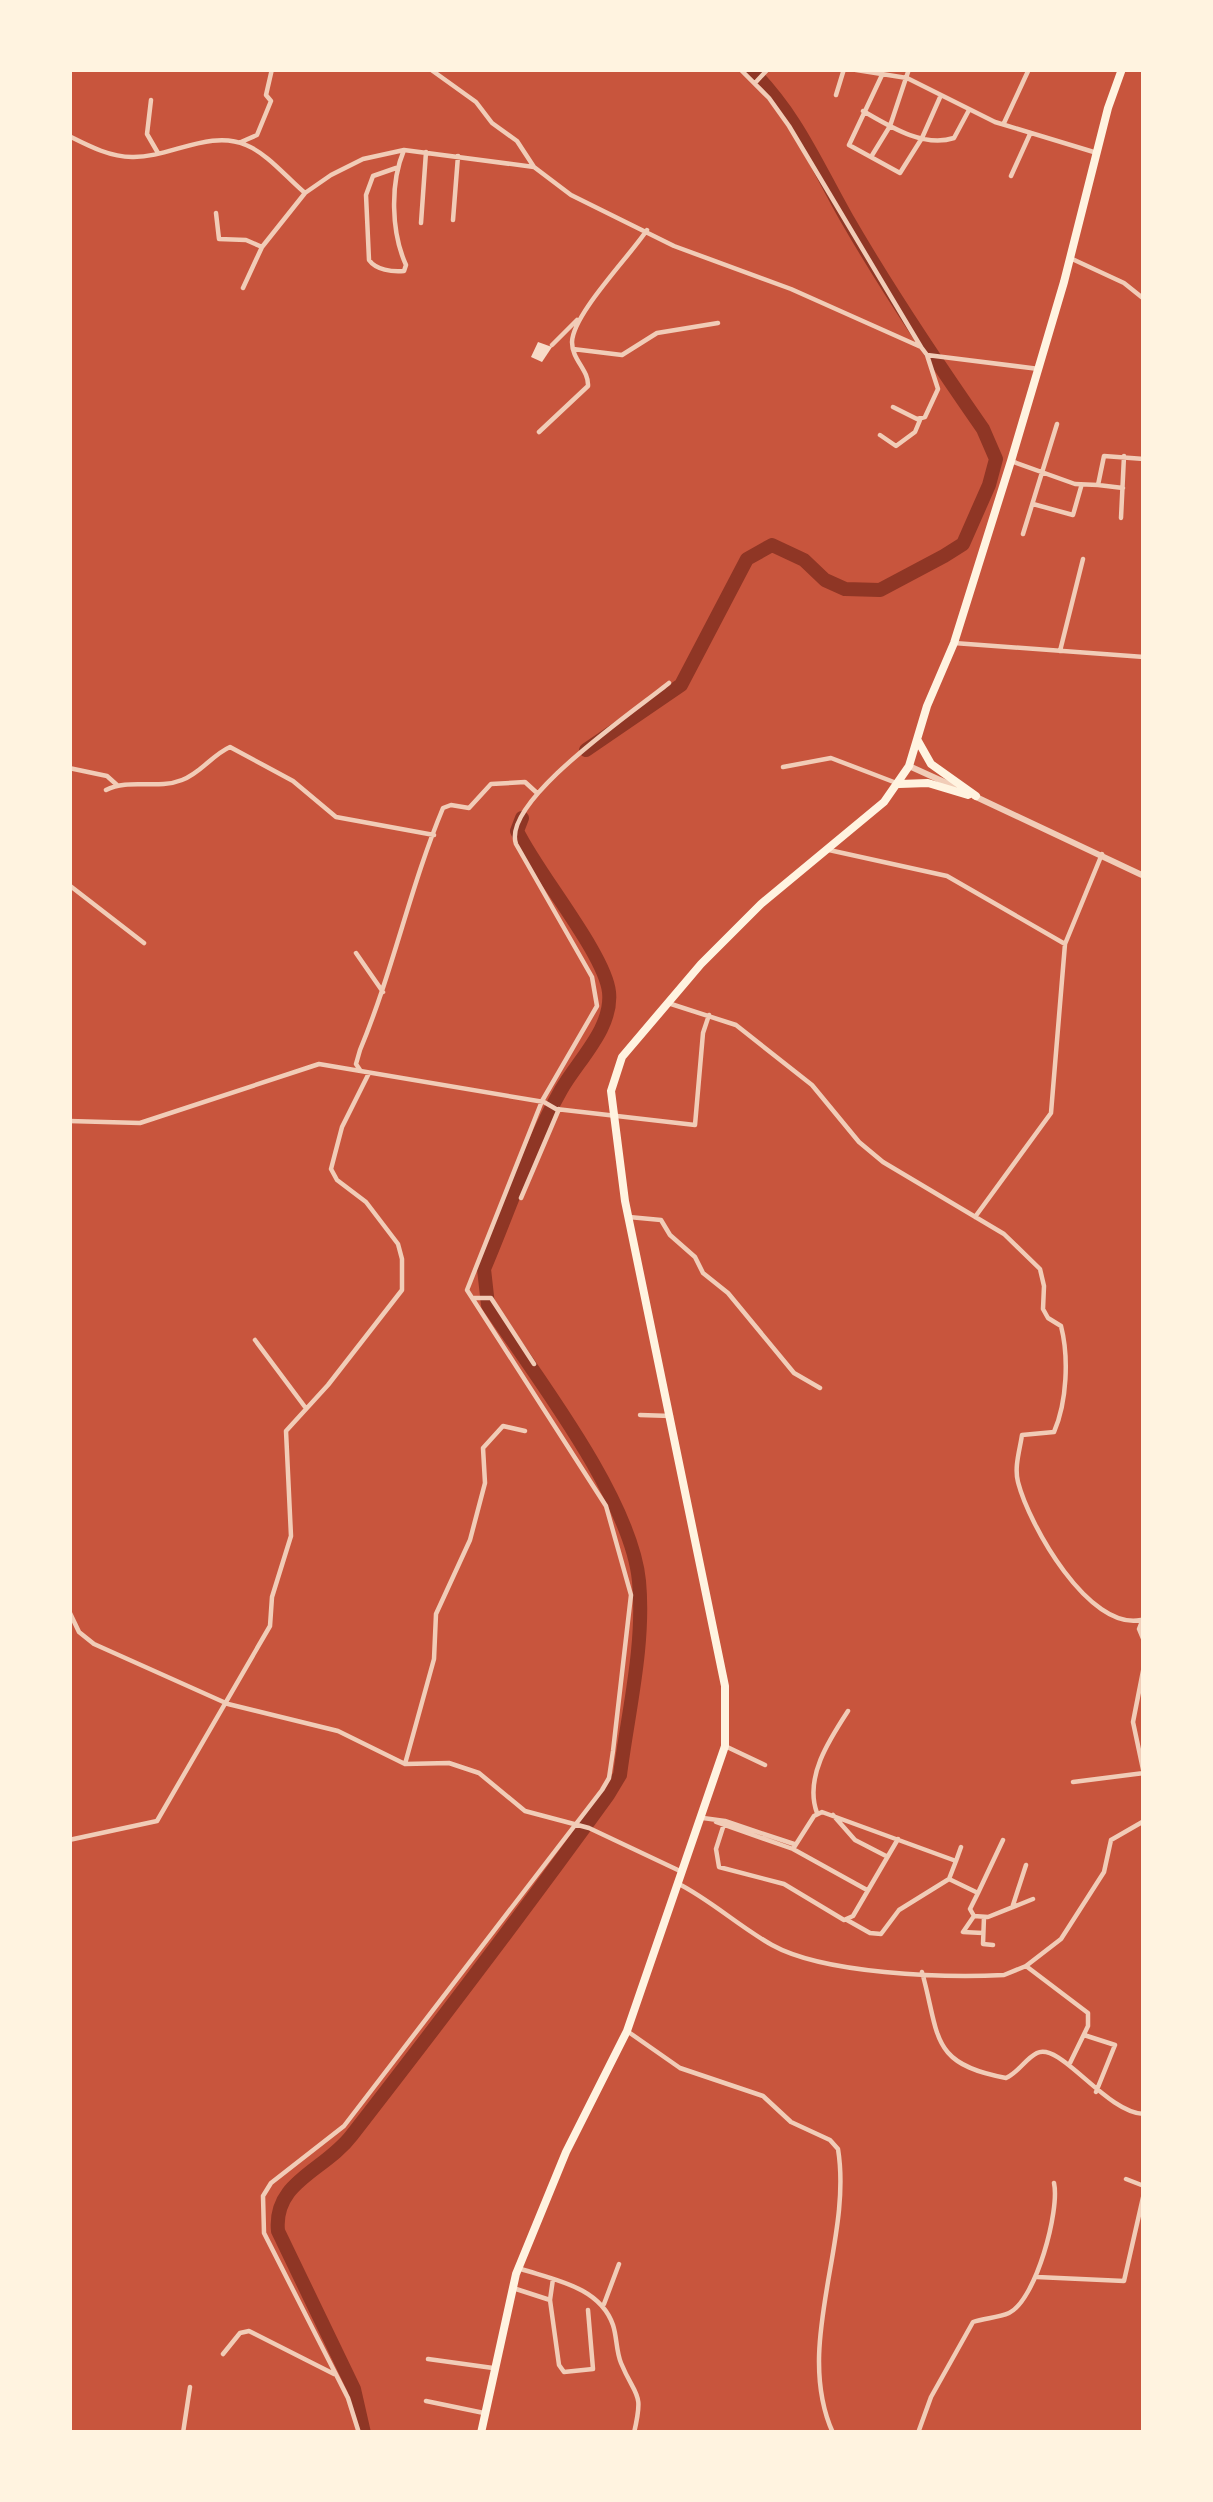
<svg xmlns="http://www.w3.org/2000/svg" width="1213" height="2502" font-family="Bitter,serif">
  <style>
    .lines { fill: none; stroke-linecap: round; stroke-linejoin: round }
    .river { stroke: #8f3625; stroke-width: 14 }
    .building { fill: #f7dbc8 }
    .minor { stroke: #f1ccb7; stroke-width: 4.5 }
    .tertiary { stroke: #f1ccb7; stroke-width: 6 }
    .primary { stroke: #fff3e0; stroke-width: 8 }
  </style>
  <rect width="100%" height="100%" fill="#c8553d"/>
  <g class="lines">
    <path class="river" d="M586 750 681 685 747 559 772 545 804 560 825 580 845 589 880 590 944 556 963 544 989 485 996 459 983 429C935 360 888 290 846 217 815 162 796 115 750 69
      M364 2433 354 2389 278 2231C273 2181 325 2171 352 2135 439 2023 525 1910 608 1795L620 1775C628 1712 645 1645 639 1581 631 1499 535 1375 488 1305L484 1269C508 1213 532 1141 561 1090 578 1060 613 1028 609 992 605 954 537 873 517 831L522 818"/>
  </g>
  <path class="building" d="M538 342 552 347 542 362 531 357Z"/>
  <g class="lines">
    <path class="minor" d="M430 69 476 102 492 123 517 141 534 167
      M740 69 769 98 789 126 921 347
      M850 69 907 78 995 122 1097 153
      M882 75 849 145 900 173 922 138 941 95
      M755 83 768 69
      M836 95 844 69
      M151 100 147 134 158 153
      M863 111C889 126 923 148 954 138L969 110
      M1004 123 1029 69
      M69 136C89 146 110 157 132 157 169 158 210 129 246 145 268 154 287 178 305 193
      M241 142 257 135 271 101 266 95 272 69
      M871 157 890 126 909 69
      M396 168 373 176 366 195 369 260C376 270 392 272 404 271L406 265C391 232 390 183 404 150
      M1011 176 1030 134
      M216 213 219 239 246 240 262 247
      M453 220 458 156
      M421 223 426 152
      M1070 258 1124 283 1144 299
      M243 288 262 247 305 193 331 175 363 159 404 150 534 167 571 195 674 246 791 289 921 347 927 355 1039 369
      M552 345 577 320
      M573 349 622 355 657 333 718 323
      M893 407 917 419 925 417 938 389 927 355
      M539 432 588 386C589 370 572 360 572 342 573 314 629 257 647 230
      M880 435 896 446 915 432 920 420
      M1011 461 1075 484 1098 485 1104 456 1144 459
      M1098 485 1123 488
      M1033 504 1073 515 1081 487
      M1121 518 1124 456
      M1023 534 1057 424
      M954 643 1144 657
      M1060 651 1083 559
      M783 767 831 758 899 784
      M69 768 107 776 117 785
      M106 790C129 778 157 790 182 780 201 773 212 755 230 747L293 781 336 817 434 835
      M829 850 947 876 1065 944
      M69 885 144 943
      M356 953 383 992
      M668 1003 736 1025 812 1085 859 1142 883 1162 1004 1234 1040 1269 1044 1286 1043 1309 1048 1318 1061 1326C1069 1357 1067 1402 1054 1432L1022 1435C1020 1449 1014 1467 1018 1482 1029 1525 1089 1631 1141 1620
      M360 1070 356 1064 360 1050C393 971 410 887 443 808L451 805 469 808 491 784 525 782 537 793
      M69 1121 140 1123 319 1064 544 1102 556 1109 695 1125 703 1033 709 1015
      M521 1198 559 1109
      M629 1217 661 1220 670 1235 695 1257 703 1273 728 1293 794 1373 820 1388
      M975 1217 1051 1113 1065 944 1102 854
      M474 1298H491L534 1364
      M255 1340 305 1407
      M640 1415 671 1416
      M69 1611 79 1632 94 1644 228 1704 338 1731 405 1764 449 1763 479 1773 525 1811 589 1828 680 1871
      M1144 1616 1139 1629 1144 1641
      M1144 1666 1133 1722 1144 1774
      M725 1746 765 1765
      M405 1764 434 1659 436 1614 470 1540 485 1483 483 1448 503 1426 525 1431
      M1073 1782 1144 1773
      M817 1813C804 1778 829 1740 848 1711
      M833 1815 855 1840 886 1856
      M703 1818 725 1821 794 1844
      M725 1821 716 1849 719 1867 784 1884 844 1920 853 1916 898 1839
      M716 1822 793 1849 867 1890
      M69 1840 157 1821 270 1626 272 1597 291 1536 286 1431 328 1385 402 1290V1259L398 1244 366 1202 337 1180 331 1169 342 1127 369 1073
      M793 1849 814 1816 822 1812 956 1861 949 1879 978 1893 970 1909 974 1916 988 1917 1033 1899
      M956 1861 961 1847
      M677 1883C711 1900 738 1926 772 1945 824 1974 943 1978 1004 1975L1026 1966 1061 1939 1104 1872 1111 1840 1144 1821
      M978 1893 1003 1840
      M1013 1905 1026 1865
      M974 1916 963 1932 983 1933
      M984 1917 983 1944 993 1945
      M847 1920 870 1933 881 1934 899 1910 949 1879
      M1026 1966 1088 2013V2026L1070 2063
      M922 1972C940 2036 929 2064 1006 2078 1019 2072 1025 2059 1037 2053 1060 2041 1106 2113 1144 2114
      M627 2031 680 2068 763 2096 791 2122 830 2140 838 2149C853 2241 793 2345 833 2433
      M1084 2035 1115 2045 1096 2092
      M1126 2179 1144 2186
      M521 2269C555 2280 600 2287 613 2325 617 2337 616 2351 621 2363 636 2399 644 2390 634 2433
      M1037 2277 1124 2281 1144 2193
      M553 2279 550 2300 559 2365 564 2372 593 2369 588 2310
      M516 2289 550 2300
      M604 2304 619 2264
      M223 2354 240 2333 249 2331 334 2374
      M428 2359 493 2368
      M426 2401 484 2413
      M183 2433 190 2387
      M359 2433 348 2398 264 2233 263 2196 271 2183 344 2126 602 1790 609 1778 613 1751 631 1595 606 1506 467 1290 542 1101 597 1006 592 977 516 844C501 801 636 710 669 683
      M918 2433 931 2397 973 2322C984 2318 998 2318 1009 2313 1036 2300 1060 2210 1054 2183"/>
    <path class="tertiary" d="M909 766 962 790
      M974 796 1144 876"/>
    <path class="primary" d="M918 741 931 764 976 796
      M899 784 928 783 968 795
      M481 2433 516 2274 566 2152 627 2031 725 1746V1686L625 1201 611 1091 622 1057 701 964 761 904 884 802 909 766 927 706 954 643 1011 461 1064 282 1108 108 1122 69"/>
  </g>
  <rect width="1213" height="2502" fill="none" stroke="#fff3e0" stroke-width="144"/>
</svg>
